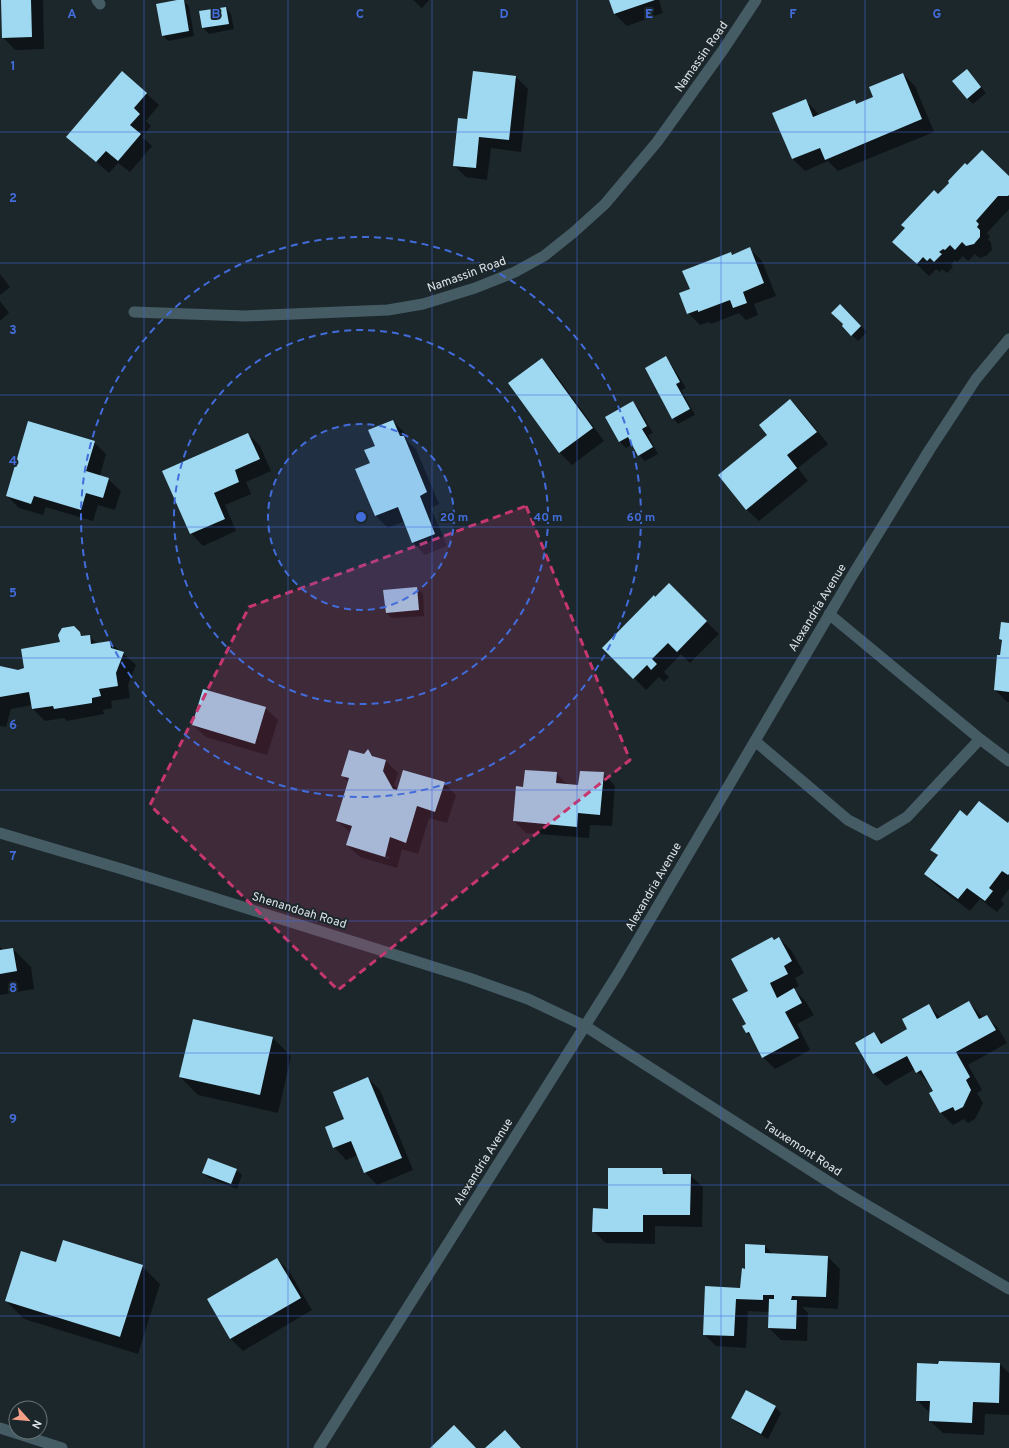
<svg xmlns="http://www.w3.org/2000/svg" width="1009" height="1448" font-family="Overpass,sans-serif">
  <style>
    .shadow { fill: #0007; fill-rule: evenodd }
    .building { fill: #9fd8f1 }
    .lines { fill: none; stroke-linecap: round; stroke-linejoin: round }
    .service { stroke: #465c65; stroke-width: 11 }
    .minor { stroke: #465c65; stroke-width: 11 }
    .tertiary { stroke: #465c65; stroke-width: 11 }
    .marked { fill: #c63770; fill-opacity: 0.2; stroke: #c63770; stroke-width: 3; stroke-dasharray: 8 5; stroke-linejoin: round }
    .grid { fill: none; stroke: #436cdb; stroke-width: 1; stroke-opacity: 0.55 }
    .ring { fill: none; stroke: #436cdb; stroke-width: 2; stroke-dasharray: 7 5 }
    .labels { text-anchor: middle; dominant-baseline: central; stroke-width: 4; stroke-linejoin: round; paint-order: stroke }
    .street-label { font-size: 12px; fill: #dde4e8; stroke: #1c272c }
    .grid-label { font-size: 13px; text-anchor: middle; font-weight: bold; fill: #436cdb; stroke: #1c272c; stroke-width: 4; stroke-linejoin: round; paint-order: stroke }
    .centre { fill: #436cdb; stroke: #1c272c; stroke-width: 2 }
    .ring-label { font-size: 12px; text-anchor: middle; font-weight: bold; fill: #436cdb; stroke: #1c272c; stroke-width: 4; stroke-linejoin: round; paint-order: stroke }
  </style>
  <rect width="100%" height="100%" fill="#1c272c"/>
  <path class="shadow" d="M2 0H43L44 49 15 50 3 37Z
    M182 0 189 6 194 36 168 41 162 35Z
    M413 0H429L422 8Z
    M610 0H659L663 13 627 26 615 14Z
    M226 8 231 14 234 29 209 34 203 28Z
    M903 74 915 86 934 132 838 171 828 161 805 171 793 159 805 100 817 112 819 116 854 101 858 105 874 97Z
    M972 76 986 93 973 104 967 98Z
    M516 77 528 89 521 152 491 148 487 180 466 177 454 165 468 120Z
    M146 93 159 105 146 121 151 126 142 137 152 146 130 172 118 163 109 173 67 136Z
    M1009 178V209L987 233 990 237 988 239 991 243 992 250 986 256 979 258 975 254 968 261 963 256 957 262 955 260 951 265 953 267 947 273 942 269 940 272 936 269 929 276 906 254 938 196Z
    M750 249 762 261 776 296 754 304 758 315 746 320 739 313 711 324 709 322 700 325 688 313 691 289 731 253 733 256Z
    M0 274 10 287 0 295Z
    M0 301 9 313 0 321Z
    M840 305 867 332 858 341 843 326 844 324Z
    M665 358 671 364 686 388 681 390 695 415 678 424 673 418Z
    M542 359 554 372 604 441 572 465 560 453Z
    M790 400 802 412 828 444 798 468 808 481 759 521 746 509 768 435Z
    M633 403 639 409 653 433 648 435 658 454 645 461 639 455 633 444 626 448 620 442 606 418Z
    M393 421 405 433 408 442 416 449 439 504 431 508 447 546 425 555 413 542 405 521 388 528 376 516 357 469 371 463 376 446Z
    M248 434 260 446 271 471 246 482 251 494 225 505 236 531 203 546 191 533 164 471Z
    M94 442 106 454 100 476 108 479 121 491 115 510 98 505 93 521 46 507 43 515 19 508 7 496Z
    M669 585 719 634 690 663 681 654 664 672 669 677 664 682 659 677 646 690 604 648Z
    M417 588 423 594 424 616 392 618 386 613Z
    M1009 624V702H1007L995 690 1002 641 1000 639Z
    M74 627 83 637 89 636 97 644 110 642 136 665 128 685 130 698 111 701 112 708 103 710 104 714 67 721 64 718 45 721 33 709 32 705 11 709 6 727 0 726V667L18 671 25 669 61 643Z
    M265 708 278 720 267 755 206 737 193 725Z
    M368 751 376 758 386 761 398 773 394 784 398 790 444 783 456 795 447 823 429 818 418 854 402 849 397 868 360 857 347 845 351 833 337 821 349 782 342 776ZM360 848 390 857 389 859 360 850Z
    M556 773 568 785 579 786 603 773 615 786 612 826 590 825 589 838 526 833 514 821 524 788Z
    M967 817 1008 824 1009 823V889L1001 900 1004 904 997 912 980 899 970 911 937 886 925 874 939 857 931 849Z
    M779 938 791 950 804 973 795 978 799 986 794 989 806 1002 814 1015 797 1024 810 1050 775 1069 763 1057 753 1038 747 1033V1024L749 991 774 941Z
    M0 947 4 951 13 949 31 967 34 989 0 995Z
    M969 1002 983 1018 986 1016 998 1028 1007 1043 968 1065 982 1090 977 1093 983 1103 975 1119 968 1123 964 1119 953 1125 941 1113 930 1094 935 1091 930 1083 929 1084 915 1069 886 1086 874 1074 857 1043 874 1034 884 1043 909 1029 929 1006 941 1018Z
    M193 1020 273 1038 291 1056 278 1113 198 1095 180 1077Z
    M368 1078 380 1090 413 1170 377 1185 365 1172 358 1155 346 1160 334 1147 345 1120Z
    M662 1169 668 1175H690L703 1187 702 1227 655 1226V1244L606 1243 593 1231 609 1210Z
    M236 1170 242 1175 237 1189 209 1178 203 1173Z
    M765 1246 774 1255 828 1257 840 1269 838 1309 802 1307 808 1313 807 1341 781 1340 769 1328V1312L748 1311 746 1348 716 1346 704 1334 741 1289 746 1270Z
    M277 1259 289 1271 312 1310 243 1351 231 1339 208 1300Z
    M142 1266 160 1284 138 1354 24 1319 6 1301Z
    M940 1362 1000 1364 1009 1373V1415L985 1414 984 1435 943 1433 930 1421 931 1413 929 1412 917 1400 939 1365Z
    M775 1407 781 1413 768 1439 738 1423 733 1417Z"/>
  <path class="building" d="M1 0H31L32 37 2 38Z
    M177 0H184L189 31 162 36 156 4Z
    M609 0H655L614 14Z
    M226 7 229 24 202 28 199 11Z
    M967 69 981 87 967 99 952 81Z
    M122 71 147 93 134 108 140 114 130 125 141 134 118 161 106 151 96 162 66 137Z
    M473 71 516 76 509 140 479 137 476 168 453 166 458 118 467 119Z
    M903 73 922 119 825 160 820 148 792 159 772 113 806 99 813 117 855 100 856 104 873 97 869 87Z
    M982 150 1009 176V195L1008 196H998L976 221 979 224 977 227 980 230V237L974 244 966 246 962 242 955 250 950 245 945 250 943 249 939 252 942 254 934 262 930 258 927 261 923 257 917 264 892 242 905 228 901 225 934 190 938 194 949 183 948 181 965 163 967 165Z
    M750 247 764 283 743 292 747 303 733 308 730 300 698 312V310L687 314 679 293 690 289 682 271 731 252 732 255Z
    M840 304 861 326 851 336 842 326 843 324 831 313Z
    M666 356 680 382 676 384 690 409 672 419 645 368Z
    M542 358 593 428 559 453 508 383Z
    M790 399 817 432 787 455 797 468 746 510 718 475 767 435 759 425Z
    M633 401 647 426 642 429 653 447 638 456 628 437 619 442 605 417Z
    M393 420 400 436H404L427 492 420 496 435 534 412 543 398 507 375 516 355 469 370 463 364 450 375 446 368 430Z
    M28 421 95 441 86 471 109 478 103 498 86 493 81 510 34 496 31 504 6 496Z
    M248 433 260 459 235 470 239 482 214 493 225 519 190 534 162 471Z
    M669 583 707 621 677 652 668 643 652 659 657 664 651 670 647 665 633 679 602 648 654 595 655 597Z
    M417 587 419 610 386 613 383 590Z
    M1001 622 1009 623V692L994 690 997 655H1000L1002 640 999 639Z
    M74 626 80 632 81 636 90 635 91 644 110 641 111 648 124 652 116 673 118 686 99 689 101 696 92 698V703L54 709 53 706 32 709 29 692 0 697V666L18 670 24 668 21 649 60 642 58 635 62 628Z
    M203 689 266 707 255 744 192 725Z
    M368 749 372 756 386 760 383 771 393 789 397 790 403 770 445 782 435 812 417 806 406 843 390 837 385 857 346 845 352 826 336 821 349 778 341 776 349 750 364 754Z
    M525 770 557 772 556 783 578 785 580 771 604 772 600 815 578 813 577 827 513 821 516 786 523 787Z
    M979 801 1008 823 1009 821V874L1008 875 1002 871 989 888 993 891 985 901 967 888 958 899 924 874 938 855 930 850 960 810 967 816Z
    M772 937 774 940 779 937 792 961 784 966 788 974 770 983 777 998 794 988 802 1003 785 1012 799 1038 762 1058 749 1032 746 1033 742 1026 746 1024 732 999 748 991 731 959Z
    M13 948 17 971 0 974V950Z
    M969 1001 979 1019 987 1015 996 1030 956 1052 970 1077 966 1080 971 1090 963 1107 955 1111 953 1107 940 1113 929 1093 933 1091 921 1070 916 1073 907 1056 873 1074 855 1043 874 1032 881 1044 907 1029 902 1019 929 1004 937 1019Z
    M193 1019 273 1037 260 1095 179 1077Z
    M368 1077 402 1158 364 1173 351 1141 333 1148 325 1127 344 1119 333 1092Z
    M208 1158 237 1169 231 1184 202 1173Z
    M608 1168H662L663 1174H691L690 1215H643V1232H592L593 1208 608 1209Z
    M63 1240 143 1265 120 1337 5 1301 21 1251 56 1262Z
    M745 1244 765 1245V1253L828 1256 826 1297 792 1296 791 1300H797L796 1329 768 1328 769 1299H774V1295H763V1300L736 1299 734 1336 703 1335 705 1286 740 1288 742 1268 745 1269Z
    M277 1258 301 1298 230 1339 207 1299Z
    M939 1361 1000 1363 999 1403 973 1402 972 1423 929 1421 930 1401H916L917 1363 938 1364Z
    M746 1390 776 1406 761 1434 731 1418Z
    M454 1425 476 1448H430Z
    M505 1430 521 1448H485Z"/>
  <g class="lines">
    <path class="service" d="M829 614 980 739
      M755 741 848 820 877 835 907 817 980 739 1009 761"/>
    <path class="minor" d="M97 0 100 4
      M134 312 245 316 388 310 423 304 475 288 515 272 544 256 574 232 605 204 657 142 723 50 756 0
      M0 833 125 870 469 978 528 999 585 1026 843 1191 1009 1289
      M0 1428 62 1448"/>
    <path class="tertiary" d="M319 1448 619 972 852 576 930 449 976 379 1009 339"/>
  </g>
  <path class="marked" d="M526 506 630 760 338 990 150 805 249 607Z"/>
  <path class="grid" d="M144 0V1448M288 0V1448M432 0V1448M577 0V1448M721 0V1448M865 0V1448M0 132H1009M0 263H1009M0 395H1009M0 527H1009M0 658H1009M0 790H1009M0 921H1009M0 1053H1009M0 1185H1009M0 1316H1009"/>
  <circle cx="361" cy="517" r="93" fill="#436cdb" fill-opacity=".12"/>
  <g class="ring">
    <circle cx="361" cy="517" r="93"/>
    <circle cx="361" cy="517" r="187"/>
    <circle cx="361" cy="517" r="280"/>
  </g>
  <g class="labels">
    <g class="street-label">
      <text transform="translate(702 57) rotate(-55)">Namassin Road</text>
      <text transform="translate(467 275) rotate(-20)">Namassin Road</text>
      <text transform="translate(818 608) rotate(-59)">Alexandria Avenue</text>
      <text transform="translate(654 887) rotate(-60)">Alexandria Avenue</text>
      <text transform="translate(299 911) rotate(17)">Shenandoah Road</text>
      <text transform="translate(802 1149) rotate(33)">Tauxemont Road</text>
      <text transform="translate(484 1162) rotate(-58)">Alexandria Avenue</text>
    </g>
  </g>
  <g class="grid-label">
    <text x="72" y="18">A</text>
    <text x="216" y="18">B</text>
    <text x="360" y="18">C</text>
    <text x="504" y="18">D</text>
    <text x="649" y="18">E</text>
    <text x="793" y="18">F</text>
    <text x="937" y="18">G</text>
    <text x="13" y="70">1</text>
    <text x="13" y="202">2</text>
    <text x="13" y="334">3</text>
    <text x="13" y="465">4</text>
    <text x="13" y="597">5</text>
    <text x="13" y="729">6</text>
    <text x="13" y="860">7</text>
    <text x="13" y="992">8</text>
    <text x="13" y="1123">9</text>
  </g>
  <circle cx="361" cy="517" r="6" class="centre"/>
  <g class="ring-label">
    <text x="454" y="521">20 m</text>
    <text x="548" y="521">40 m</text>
    <text x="641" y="521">60 m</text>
  </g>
  <g transform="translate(28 1420) rotate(117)"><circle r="19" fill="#1c272c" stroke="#697377"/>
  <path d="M0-3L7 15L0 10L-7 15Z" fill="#f49e87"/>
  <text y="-6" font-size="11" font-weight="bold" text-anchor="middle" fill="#dde4e8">N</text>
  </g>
</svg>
